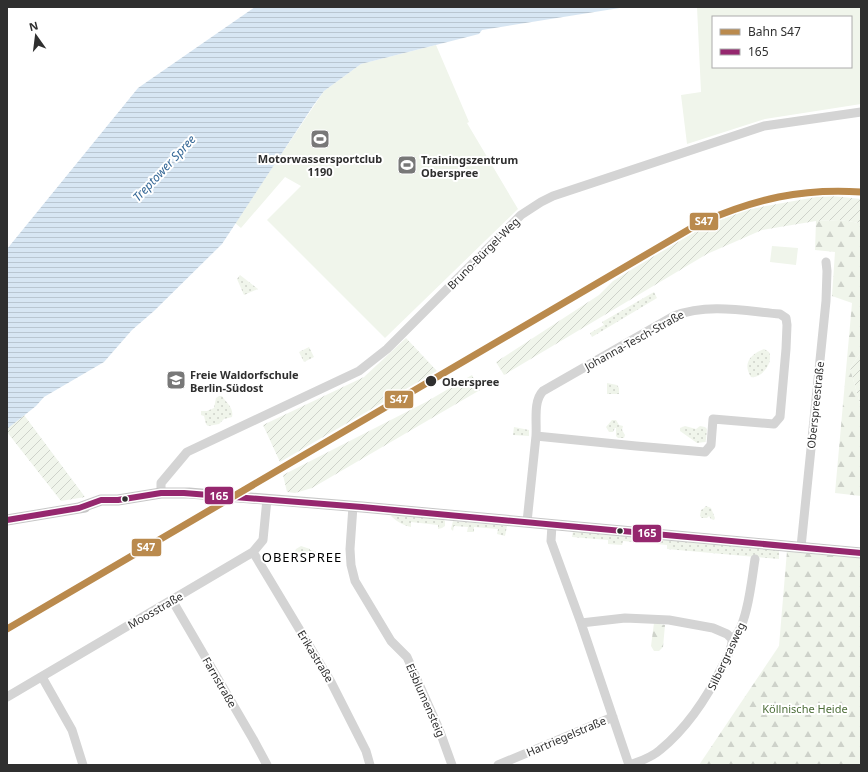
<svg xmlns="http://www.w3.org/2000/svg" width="868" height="772" font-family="'Noto Sans',sans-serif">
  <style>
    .grass { fill: url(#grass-dots) }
    .forest { fill: url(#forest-firs) }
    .garden { fill: url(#garden-furrows) }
    .pitch { fill: #f0f5eb; fill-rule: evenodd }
    .water { fill: url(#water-rules) }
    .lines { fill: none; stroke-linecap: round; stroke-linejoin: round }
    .minor { stroke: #d4d4d4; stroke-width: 9 }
    .major { stroke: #c7c7c7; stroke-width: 11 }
    .bus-1-casing { stroke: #fff; stroke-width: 9 }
    .bus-1 { stroke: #95276e; stroke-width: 6 }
    .rail-1-casing { stroke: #fff; stroke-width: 10 }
    .rail-1 { stroke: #ba8a4d; stroke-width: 7 }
    .stop-dot { fill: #2f2f2f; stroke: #fff; stroke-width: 1.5 }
    .labels { text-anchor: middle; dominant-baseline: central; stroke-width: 4; stroke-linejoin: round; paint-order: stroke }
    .poi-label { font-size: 11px; font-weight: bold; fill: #2f2f2f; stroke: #fff; text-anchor: start }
    .street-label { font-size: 11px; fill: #2f2f2f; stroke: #fff }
    .stop-label { font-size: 11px; font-weight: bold; fill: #2f2f2f; stroke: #fff; text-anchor: start }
    .park-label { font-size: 11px; fill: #4d6e39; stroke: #fff }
    .water-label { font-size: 12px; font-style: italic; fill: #376997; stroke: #fff }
    .quarter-label { font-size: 13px; letter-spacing: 1px; fill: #000; stroke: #fff }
    .line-badge { stroke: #fff; stroke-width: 1.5 }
    .badge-label { font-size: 11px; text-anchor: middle; font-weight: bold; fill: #fff }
  </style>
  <defs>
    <pattern id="grass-dots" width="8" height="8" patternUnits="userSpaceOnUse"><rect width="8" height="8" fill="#f0f5eb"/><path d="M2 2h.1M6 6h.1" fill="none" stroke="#ced2ca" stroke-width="1.8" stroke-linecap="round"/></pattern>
    <pattern id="forest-firs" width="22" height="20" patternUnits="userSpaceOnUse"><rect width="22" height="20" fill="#f0f5eb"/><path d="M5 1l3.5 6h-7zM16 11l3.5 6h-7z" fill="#ced2ca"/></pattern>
    <pattern id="garden-furrows" width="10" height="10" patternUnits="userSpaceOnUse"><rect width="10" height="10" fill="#f0f5eb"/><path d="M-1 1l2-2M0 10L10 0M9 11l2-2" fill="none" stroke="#ced2ca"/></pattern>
    <pattern id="water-rules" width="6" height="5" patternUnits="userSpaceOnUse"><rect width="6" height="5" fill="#d7e6f3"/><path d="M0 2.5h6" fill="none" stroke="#b9c6d1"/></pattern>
  </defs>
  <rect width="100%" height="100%" fill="#fff"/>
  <path class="grass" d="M240 275 258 289 244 295 237 279Z
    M654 292 657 298 592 337 590 333 604 325 602 322Z
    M309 347 314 357 304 362 299 352Z
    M764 349 769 352C774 363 761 379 751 377 742 363 751 354 764 349Z
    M607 383 617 385 619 388V394H607Z
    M219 396H222C226 403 234 407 232 417L224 419 219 424 208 426 206 424 204 416 201 415V411H207L214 408 216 398Z
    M612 420H616L619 425 623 426 622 430 625 435 624 438H618L616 436V428H615L613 432H609L606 427Z
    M685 426 696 429 700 426 705 427 707 429 706 440 705 442 697 443 680 431V428Z
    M514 427 529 430V436L513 435Z
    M706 506 711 508 715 518 714 520 711 519 709 516 707 518H702L700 516 701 510 703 509Z
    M393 513 442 518 445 521V526L442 528 438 529V525L411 522V527C403 525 397 522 391 516Z
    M453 521 507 526 505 536 497 534 498 529 474 527V532H467L468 527 454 526 453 531 451 529Z
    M573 531 779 550V559L667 549V545L623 541 622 545 608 544V540L572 537Z
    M301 546 310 549V550L316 551 315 560H310L303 564 296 561 294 553 296 549Z"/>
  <path class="forest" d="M839 220 861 223V352L850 368 861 407V496L835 493 852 303 832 296 835 252 815 250 816 221Z
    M787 551 861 558V765H699L779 646Z
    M654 623 665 625 663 647 659 651H654L651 646Z"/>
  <path class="garden" d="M833 196 861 199V223L839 220 816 221 762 230 707 254 504 375 496 362 599 295 613 281 639 265 698 230 715 222 746 210 766 206 816 197Z
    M406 338 437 371 280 462 263 425 364 377Z
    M861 352V407L850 368Z
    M472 375 480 390 312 488 295 493 287 492 283 475 426 402Z
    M24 415 85 497 61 501 7 432V429Z"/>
  <path class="pitch" d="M697 7H861V104L765 119 687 144 681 95 701 92ZM713 17H851V67H713Z
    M436 45 469 122 467 123 518 209 385 338 267 220 301 186 285 177 241 228 235 223 324 91 361 64Z
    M772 246 798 248 796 265 770 262Z"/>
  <path class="water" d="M255 7H626L482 30 479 34 361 64 324 91 313 106 222 244 154 311 132 330 104 362 44 397 36 406 7 429V249L138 88Z"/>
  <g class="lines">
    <path class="minor" d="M161 493V483L187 452 359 371 387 349 521 215 541 202 553 196 764 126 861 112
      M353 506 350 549 351 565 355 581 391 641 407 657 439 729 452 765
      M527 522 536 436 636 446 705 452 711 445 713 419 774 424 780 417 786 349 787 325 786 318 780 314C745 311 708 303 674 316L543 391C533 401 537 422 536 436
      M552 525 551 541 581 623 629 765
      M801 547 826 301 827 271 826 262
      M253 552 331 682 366 751 370 765
      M172 600 253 739 267 765
      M581 623 625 618 669 620 713 628 727 634 732 639
      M732 639C747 630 752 577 755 559
      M42 677 72 730 83 765
      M7 697 253 552 263 540 267 499
      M498 765 613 717
      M630 765C640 761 651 758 660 750 687 728 708 696 723 665 727 657 733 647 732 639"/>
    <path class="major" d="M79 508 101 500H118L161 493H189L362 507 861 553
      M7 520 85 507"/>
    <defs>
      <path id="bus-1" d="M7 520 79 508 101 500H118L161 493H184L362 507 861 553"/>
    </defs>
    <use href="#bus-1" class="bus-1-casing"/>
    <use href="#bus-1" class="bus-1"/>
    <defs>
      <path id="rail-1" d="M7 629 700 223C755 199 801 188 861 192"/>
    </defs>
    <use href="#rail-1" class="rail-1-casing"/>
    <use href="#rail-1" class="rail-1"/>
  </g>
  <defs>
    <symbol id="stadium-square" viewBox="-11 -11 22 22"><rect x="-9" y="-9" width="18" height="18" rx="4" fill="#787878" stroke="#fff"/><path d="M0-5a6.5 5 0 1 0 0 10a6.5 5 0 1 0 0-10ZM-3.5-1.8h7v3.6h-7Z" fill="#fff"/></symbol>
    <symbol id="school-square" viewBox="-11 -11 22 22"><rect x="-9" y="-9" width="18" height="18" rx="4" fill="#787878" stroke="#fff"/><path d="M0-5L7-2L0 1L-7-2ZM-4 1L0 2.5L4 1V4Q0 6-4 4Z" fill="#fff"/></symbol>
  </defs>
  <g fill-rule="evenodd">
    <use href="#stadium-square" x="309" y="128" width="22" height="22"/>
    <use href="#stadium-square" x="396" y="154" width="22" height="22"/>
    <use href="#school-square" x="165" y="369" width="22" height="22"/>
  </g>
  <g class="stop-dot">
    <circle cx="431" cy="381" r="6"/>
    <circle cx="125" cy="499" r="3.5"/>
    <circle cx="620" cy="531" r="3.5"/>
  </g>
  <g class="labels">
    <g class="poi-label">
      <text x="320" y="158" text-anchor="middle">Motorwassersportclub<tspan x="320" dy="13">1190</tspan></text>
      <text x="421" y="159">Trainingszentrum<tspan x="421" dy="13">Oberspree</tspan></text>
      <text x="190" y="374">Freie Waldorfschule<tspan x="190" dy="13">Berlin-Südost</tspan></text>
    </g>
    <g class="street-label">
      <text transform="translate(483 253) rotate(-45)">Bruno-Bürgel-Weg</text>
      <text transform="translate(634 340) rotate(-29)">Johanna-Tesch-Straße</text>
      <text transform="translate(815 405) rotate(-84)">Oberspreestraße</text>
      <text transform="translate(155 610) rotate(-30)">Moosstraße</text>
      <text transform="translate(316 656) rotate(59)">Erikastraße</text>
      <text transform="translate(726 656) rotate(-65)">Silbergrasweg</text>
      <text transform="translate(220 682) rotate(60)">Farnstraße</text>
      <text transform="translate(426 700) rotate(66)">Eisblumensteig</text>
      <text transform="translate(566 736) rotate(-23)">Hartriegelstraße</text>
    </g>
    <g class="stop-label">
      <text x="442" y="381">Oberspree</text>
    </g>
    <g class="park-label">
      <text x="805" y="708">Köllnische Heide</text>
    </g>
    <g class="water-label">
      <text transform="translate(164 168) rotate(-47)">Treptower Spree</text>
    </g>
    <g class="quarter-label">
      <text x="302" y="557">OBERSPREE</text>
    </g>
  </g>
  <g class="line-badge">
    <rect x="689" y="212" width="30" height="19" rx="4" fill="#ba8a4d"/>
    <rect x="384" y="390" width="30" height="19" rx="4" fill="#ba8a4d"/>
    <rect x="204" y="486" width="30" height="19" rx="4" fill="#95276e"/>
    <rect x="632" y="524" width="30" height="19" rx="4" fill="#95276e"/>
    <rect x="131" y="538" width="31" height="19" rx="4" fill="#ba8a4d"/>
  </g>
  <g class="badge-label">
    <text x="704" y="225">S47</text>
    <text x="399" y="403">S47</text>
    <text x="219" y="500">165</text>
    <text x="647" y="537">165</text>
    <text x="146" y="551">S47</text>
  </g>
  <rect width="868" height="772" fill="none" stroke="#2f2f2f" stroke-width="16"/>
  <rect x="712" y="16" width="140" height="52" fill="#ffffff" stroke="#acacac"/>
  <rect x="720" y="29" width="20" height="6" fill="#ba8a4d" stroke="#acacac"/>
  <text x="748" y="36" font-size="12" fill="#2f2f2f">Bahn S47</text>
  <rect x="720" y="49" width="20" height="6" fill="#95276e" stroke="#acacac"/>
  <text x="748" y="56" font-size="12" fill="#2f2f2f">165</text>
  <g transform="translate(36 36) rotate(346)" stroke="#ffffff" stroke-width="3" paint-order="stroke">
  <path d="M0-3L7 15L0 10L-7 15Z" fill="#2f2f2f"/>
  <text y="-6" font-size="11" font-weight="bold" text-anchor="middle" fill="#2f2f2f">N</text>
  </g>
</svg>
